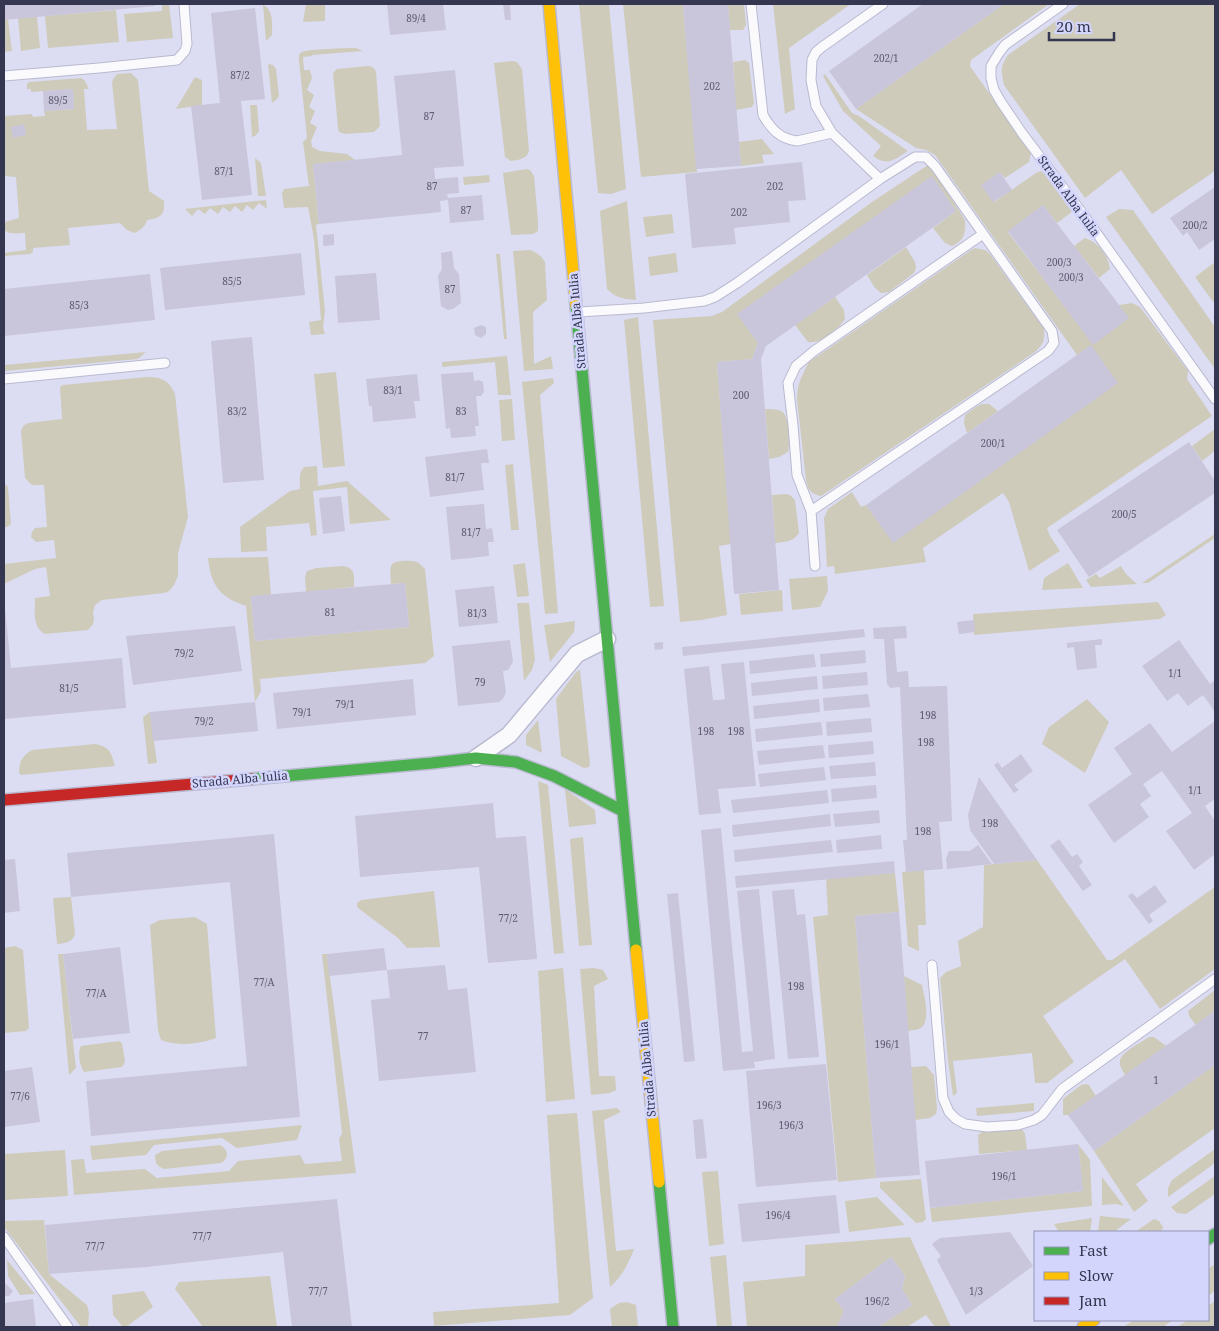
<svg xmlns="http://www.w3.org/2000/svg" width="1219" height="1331" font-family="'Noto Serif',serif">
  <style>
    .green { fill: #cecbba }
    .building { fill: #c9c5da }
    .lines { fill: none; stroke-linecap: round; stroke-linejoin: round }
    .lane-casing { stroke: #b9b9d0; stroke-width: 11 }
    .street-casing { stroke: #b9b9d0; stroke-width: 19 }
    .fast-casing { stroke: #b9b9d0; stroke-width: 14 }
    .slow-casing { stroke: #b9b9d0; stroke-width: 14 }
    .jam-casing { stroke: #b9b9d0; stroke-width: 14 }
    .lane { stroke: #fafafd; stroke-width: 9 }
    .street { stroke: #fafafd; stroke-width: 16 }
    .fast { stroke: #4caf50; stroke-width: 11 }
    .slow { stroke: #ffc107; stroke-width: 11 }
    .jam { stroke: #c62828; stroke-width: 11 }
    .labels { text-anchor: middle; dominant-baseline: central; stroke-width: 5; stroke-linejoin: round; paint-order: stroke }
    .number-label { font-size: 10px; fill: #5c5b73 }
    .street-label { font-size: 12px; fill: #35364f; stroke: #d3d5fc }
  </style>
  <rect width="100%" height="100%" fill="#dcddf3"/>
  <path class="green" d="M162 4H169L173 38 127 42 124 14 162 11Z
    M306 4H325V21L303 22Z
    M579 4H609L626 189 611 194 598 193Z
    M623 4H683L697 172 641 177Z
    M728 4H744L746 25 743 30H730Z
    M773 4H851L789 48 795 109 785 114Z
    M1004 4H1049L971 60 970 66 1031 153 1029 162 1005 178 1000 172 982 185 994 202 1036 173 1041 171 1045 174 1073 211 1057 223 1043 205 1008 232 1093 344 1119 305 1132 303 1140 307 1188 371 1187 379 1212 416 1047 528 1050 536 1060 551 1029 571 1009 502 1003 493 923 548 926 562 835 574 834 566 827 567 824 518 828 509 852 492 861 507 866 505 893 542 1091 345 1077 355 935 155 926 150 916 148 856 109Z
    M1080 4H1215V171L1152 214 1121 170 1085 198 1004 85C1001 71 1000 67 1008 55Z
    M263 5C274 10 272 24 272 35L266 41Z
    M116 10 119 42 48 48 45 16Z
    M37 17 40 48 21 51 18 18Z
    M8 19 12 51 4 52V20Z
    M356 48 363 51 312 55V56L303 57 304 70H310L312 78 307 90 314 95 309 107 315 111 310 123 317 127 311 141 312 147 320 151 347 154 355 160 313 164 319 224 316 225 325 311 323 327 325 334 311 335 309 322 321 320 314 239 308 207 284 208 282 193 284 189 309 186 303 142 307 138 299 60C299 56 298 54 302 52 308 49 346 48 356 48Z
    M745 60 749 63 754 103 752 107 736 110 733 62Z
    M512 61 517 62 522 69 529 151C527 159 518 160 511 161L505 157 494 63Z
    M268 64 273 65 276 69 279 96 276 100 272 103Z
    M367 66C371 66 374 67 376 72L380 126 374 132 345 134 339 132 338 128 333 73 337 69Z
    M131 73 138 80 149 191 164 201C165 216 160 218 147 220 146 226 140 230 135 233L127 230 120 223 68 228 70 245 33 248V252L30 254 4 256V253L26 250 25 233C17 233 10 235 4 230V224L5 222 19 218 16 177 4 176V116L32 114 33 117 45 116 44 111 74 109 73 89 31 92V89H27V84L29 82 81 78 85 81 89 89H84L87 130 117 129 112 83 113 79 117 74Z
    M825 74 852 113 859 116 908 151C895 159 888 167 873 156L881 146 843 111 823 76Z
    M195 77 202 80V105L176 109Z
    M250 105H257L259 131 255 136 252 137Z
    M762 139 774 154 762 155 764 163 741 166 739 142Z
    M255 158 261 163 266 196H258Z
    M928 165 941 182 965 220C966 233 964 241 952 246L945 243 933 228 956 211 932 177 738 314 758 343 752 359 717 362 731 544 719 546 727 615 702 620 680 622 653 320 712 316 722 312 872 202Z
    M526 169 530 170 534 176 538 221V231L533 234 511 235 503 173Z
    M489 175 490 182 464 185 463 177Z
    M266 200 267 209 259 203 253 210 247 205 242 212 235 206 230 212 223 207 218 214 210 208 205 214 198 209 192 216 185 209Z
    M627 201 636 300C624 299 616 298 607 289L600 211Z
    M1119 209 1133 210 1215 327V369L1106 217Z
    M672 214 674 233 646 237 643 217Z
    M1085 238C1099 243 1108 255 1110 269L1099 278 1074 246Z
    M906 247 915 262 916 268 914 273 889 292 881 293 875 288 867 275Z
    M975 248 985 250 990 254 1044 329C1045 341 1043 344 1035 352L821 496C811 494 808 490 806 480L797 399C797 384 802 375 809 362L971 250Z
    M530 250C537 253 541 255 545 262L547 300 533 312 534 364 551 356 553 369 524 371 513 251Z
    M676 253 678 272 650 276 648 257Z
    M496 254H500L507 339H504Z
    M1215 262V302L1214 303 1195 277Z
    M835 297 844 310 845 319C837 330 822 344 808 342L795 325Z
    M638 317 664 606 650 607 624 320Z
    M146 352 138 359 4 371V365Z
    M507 356 511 395H498L495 362 442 367V362Z
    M336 372 345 466 323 468 314 374Z
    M147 377C161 377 169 380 175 394L188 517 178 553V576L174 585 169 591 164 593 102 600 95 605 93 613 94 619 93 624 88 630 45 634C32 627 35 612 35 598L50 596 46 567 35 569 4 584V564L56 558 54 540 36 542 31 537 32 532 35 528 47 527 44 485H32L25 478 21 431 23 426 28 423 62 419 60 387 63 385Z
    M553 378 554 383 540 395 558 613 545 614 522 382Z
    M512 399 515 440 502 441 499 400Z
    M982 404H989L998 411 967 433 964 423 965 415 976 407Z
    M765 409C769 409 776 409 781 411 790 415 790 444 788 452L779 457 769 459Z
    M1215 429V451L1202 461 1192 446Z
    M513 464 519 530H511L505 465Z
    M317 466 318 486 347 481 391 520 350 524 347 487 313 491 317 535 311 536 309 523 266 527 267 551 241 552 240 527 290 491 300 489C300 481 298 474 304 467Z
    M4 483 8 487 11 524 7 527H4Z
    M785 494 790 495 795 500 799 533C793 542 785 542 775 543L772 495Z
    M1215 534V538L1148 583H1142Z
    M268 557 271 595 251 597 255 641 409 627 405 583 391 584C391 579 389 569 392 564 396 560 414 560 419 563 421 565 423 567 425 569L434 656 425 663 260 679 261 691 255 702 246 606C219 597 211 585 208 558Z
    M525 563 529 596 517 597 513 565Z
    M1068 563 1083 588 1042 590 1044 578Z
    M343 566C356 568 354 576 354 587L306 592 305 577 307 571 316 568Z
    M1121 566 1126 574 1137 584 1091 587 1086 580 1096 574 1100 578Z
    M827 576 828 591 820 607 792 610 789 579Z
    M782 590 783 611 741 615 739 594Z
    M1158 602 1166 615 1160 619 974 635 973 614Z
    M517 603H529L535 659 532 670 524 681Z
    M575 621 574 632 550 662 544 625Z
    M580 670 590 764 589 767 584 768 561 756 556 699 576 672Z
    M1087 699 1109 722 1085 773 1042 744 1049 727Z
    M150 712 157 763 148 764 143 717Z
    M538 720 542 753 526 745V735Z
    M95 744C110 747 111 752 115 766L21 775 19 773C19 762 22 756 32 750Z
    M538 781 548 785 564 953 554 954Z
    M565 789 595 810 596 824 569 827Z
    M583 837 592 945 579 946 570 839Z
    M1037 860 1107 960H1112L1215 887V969L1160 1009 1125 959 1043 1016 1074 1062 1047 1083H1035L1032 1053 953 1061 957 1093 953 1096 948 1060 940 978 946 972 961 966 958 941 983 927 984 865Z
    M924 870 926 925H918L919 951 908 946 902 872Z
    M895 873 899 912 855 916 876 1178 838 1182 813 917 828 915 826 878Z
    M434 891 440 947 407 948 398 938 358 908 357 906V903L361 900Z
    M71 897 75 934C72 943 65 943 57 944L53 898Z
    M195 917 207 924 216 1038C200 1044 178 1047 161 1040L158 1031 150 925 160 920Z
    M15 946 23 950 29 1028 26 1031 4 1033V948Z
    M58 954H63L76 1068 69 1075Z
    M322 954H327L356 1173 74 1195 71 1160 84 1159 86 1173 145 1169 157 1178 229 1171 238 1161 300 1155 305 1164 342 1161 339 1139 342 1133Z
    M563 968 575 1099 546 1102 538 971Z
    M594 968 603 970 608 979 594 986 599 1076H615L616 1090 610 1093 591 1095 580 969Z
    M904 976 922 985C924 995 930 1017 923 1026 920 1030 913 1030 908 1031Z
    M1215 990V1011L1196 1025 1189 1016 1188 1011Z
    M1149 1037H1154L1166 1046 1125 1075C1122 1070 1119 1066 1120 1060 1123 1051 1142 1042 1149 1037Z
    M119 1041 122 1043 125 1062 122 1067 84 1072C80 1066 77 1053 81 1046Z
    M1215 1065V1128L1136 1184 1148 1201 1134 1212 1094 1151Z
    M926 1066 934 1075 937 1108 936 1114 930 1118 915 1120 911 1067Z
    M1086 1084 1089 1085 1096 1096 1068 1115H1063V1099L1081 1085Z
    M1034 1103V1111L977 1116 976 1108Z
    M617 1108 621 1112 604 1120 616 1251 634 1249C628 1265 622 1276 610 1287L592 1111Z
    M577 1113 593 1298 570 1315 434 1326 433 1312 559 1303 547 1115Z
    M302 1125 297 1140 237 1148 222 1138 154 1145 146 1155 92 1160 90 1146Z
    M1015 1129H1022L1025 1134 1027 1150 979 1154 978 1135 982 1132Z
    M1078 1144 1090 1160 1092 1206 932 1222 930 1208 1083 1191Z
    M220 1145C228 1149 230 1158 221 1163L164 1169C157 1166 155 1163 155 1155L162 1151Z
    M1215 1149V1163L1168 1197V1188L1172 1180Z
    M65 1150 68 1196 4 1200V1154Z
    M718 1171 724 1244 709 1246 702 1172Z
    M1215 1176V1194L1186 1214 1177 1213 1171 1207Z
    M1102 1177 1124 1206 1116 1204 1102 1205Z
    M921 1179 926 1219 923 1222 916 1223 880 1188V1182Z
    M877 1197 905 1225 849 1232 845 1201Z
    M1100 1216 1131 1219 1114 1232H1098Z
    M1092 1218 1090 1232H1059L1054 1224Z
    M1154 1219 1159 1221 1163 1227 1162 1231 1160 1232H1135Z
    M44 1220 49 1274 87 1305 89 1313 88 1327H81L4 1227V1221Z
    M910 1237 951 1327H935L926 1315 907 1327H878L912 1305 902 1289 905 1276 891 1257 835 1299 844 1311 837 1327H747L743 1282 805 1276V1245Z
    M726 1255 732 1327H717L710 1257Z
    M7 1260 35 1294 20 1295 8 1276Z
    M1215 1265V1291L1209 1295 1208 1293V1269L1212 1266Z
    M270 1276 277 1327H203L175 1289 179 1282Z
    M144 1291 153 1307 126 1327H123L113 1315 112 1295Z
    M1215 1301V1327H1177L1188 1320H1208V1306Z
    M626 1302 636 1305 638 1327H612L610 1309 619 1303Z
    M1134 1320H1173L1163 1327H1123Z"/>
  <path class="building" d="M4 4H155V6L4 20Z
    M387 4H443L446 30 390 35Z
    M503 4H510L511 20H505Z
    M683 4H728L741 166 696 169Z
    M923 4H1004L856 109 829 71Z
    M255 8 265 99 241 101 252 195 202 200 191 106 220 103 211 13Z
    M455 70 464 166 434 168 435 179 458 177 459 193 447 194 448 198 482 195 484 220 450 223 448 200 440 201 441 212 319 224 313 164 402 155 394 76Z
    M73 89 74 109 44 111 43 91Z
    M24 124 26 135 13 138 11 127Z
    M802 162 806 200 788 201 790 222 734 228 736 244 692 248 685 174Z
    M1000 172 1012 190 993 202 981 185Z
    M932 176 956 211 766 346 761 359 779 590 734 594 717 362 752 359 758 343 737 314Z
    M1215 187V239L1199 250 1187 232 1183 236 1170 218Z
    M1043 205 1129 318 1093 345 1008 231Z
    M334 234V245L323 246V235Z
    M452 251 454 268 459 274 461 303 453 309 448 310 441 306 438 276 442 269 441 253Z
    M301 253 305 295 165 310 160 268Z
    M376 273 380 320 338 323 335 276Z
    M150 274 155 320 4 336V289Z
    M481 325 486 327V334L481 338 475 335 474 328Z
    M252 337 264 480 223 483 211 341Z
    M1091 345 1118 383 893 543 866 505Z
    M473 372 474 381 479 380 483 382 484 392 481 396H476L479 426H475L476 436 451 438 450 428 446 429 441 374Z
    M417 374 420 401H414L416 418 373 422 372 406H369L366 379Z
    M1189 442 1215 481V493L1089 577 1057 530Z
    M487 449 489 463H481L484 490 430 497 425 457Z
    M341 496 345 531 323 534 319 498Z
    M484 504 486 529 492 528 494 542H488L489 556 451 560 446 507Z
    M405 583 409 627 255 641 251 596Z
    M494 586 498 623 459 627 455 590Z
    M4 608H5L11 668 122 658 126 708 4 719Z
    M974 620 975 632 959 634 957 622Z
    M235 626 242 671 133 685 126 636Z
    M906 626 907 638 894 639 897 672 908 671 909 687 947 686 952 821 939 822 943 869 906 872 903 840H907L900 687 890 688 887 684 884 639H874L873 628Z
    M864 629 865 637 683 656 682 647Z
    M1102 639V645H1095L1097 668 1077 670 1074 647 1067 648V643Z
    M510 640 513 662 508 670 503 671 506 692 503 699 499 702 458 706 452 646Z
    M1179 640 1210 684 1215 680V712L1203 695 1188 706 1178 693 1167 701 1142 666Z
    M663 642V649L655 650 654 643Z
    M865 650 866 663 821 667 820 654Z
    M814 654 816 667 750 674 749 661Z
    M744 662 756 786 718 789 721 813 699 815 684 669 709 666 713 700H719L725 699 721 664Z
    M867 672 868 685 823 689 822 676Z
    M817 676 818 689 752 696 751 683Z
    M413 679 416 715 277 729 273 693Z
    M868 694 870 707 824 711 823 698Z
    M819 699 820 712 754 719 753 706Z
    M255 702 258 731 153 741 150 712Z
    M871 718 872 732 827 736 826 722Z
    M1215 721V799L1205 806 1215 821V854L1194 870 1166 831 1192 813 1162 771 1143 784 1151 796 1140 804 1149 817 1114 843 1088 805 1132 774 1114 748 1150 723 1172 752Z
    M821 722 823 735 756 742 755 729Z
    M873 741 874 754 829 758 828 745Z
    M823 745 825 758 759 765 757 751Z
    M1021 754 1033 771 1014 785 1019 790 1014 793 994 765 998 762 1002 768Z
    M875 762 876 776 831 779 829 766Z
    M824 767 826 780 760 787 758 774Z
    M979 777 1037 860 994 864 970 830 968 815Z
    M876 785 877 798 832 802 831 789Z
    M827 790 829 803 733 813 731 800Z
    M493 803 496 838 526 836 537 959 488 963 479 867 360 877 355 816Z
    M879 810 880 823 835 827 833 814Z
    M830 814 831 826 733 837 732 825Z
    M721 828 742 1052 753 1051 737 891 759 889 775 1059 754 1062 755 1068 723 1071 701 830Z
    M274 834 300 1117 91 1136 86 1081 247 1066 230 882 71 897 67 853Z
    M881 835 882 849 837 853 836 840Z
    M1059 839 1072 857 1077 854 1083 862 1079 866 1092 885 1083 891 1050 846Z
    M831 840 833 852 735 862 734 850Z
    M978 845 992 864 947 869 946 859 949 851H970Z
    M15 859 20 911 4 913V860Z
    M894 861 895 873 736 888 735 876Z
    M1155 885 1167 902 1149 915 1153 921 1149 924 1128 896 1132 893 1137 898Z
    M794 889 797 915 805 914 819 1057 788 1059 772 891Z
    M678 893 695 1061 684 1062 667 894Z
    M899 912 920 1175 876 1178 855 916Z
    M120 947 130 1033 73 1039 63 954Z
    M384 948 387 970 329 976 327 954Z
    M445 965 448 990 467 988 476 1072 379 1081 371 1000 390 998 387 970Z
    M1215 1011V1065L1094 1151 1068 1115Z
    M826 1064 837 1180 756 1187 746 1071Z
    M32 1067 40 1122 4 1127V1071Z
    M703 1119 707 1158 696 1159 693 1120Z
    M1078 1144 1083 1191 930 1208 925 1161Z
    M836 1195 840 1233 742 1242 738 1204Z
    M337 1199 352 1327H292L283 1252 146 1267 49 1274 45 1225Z
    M1010 1232 1033 1266 966 1315 937 1260 941 1256 932 1244 940 1238Z
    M891 1257 905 1276 902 1289 912 1305 878 1327H837L844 1311 835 1299Z
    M4 1282 13 1291 9 1296H4Z
    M33 1299 36 1327H4V1303Z"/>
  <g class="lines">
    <defs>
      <path id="lane" d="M751 4 763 115C771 129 780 139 797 141L832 133 880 179
        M1063 4 1005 45 999 53 991 66V78L994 90 1001 102 1022 133 1083 214 1215 399
        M4 76 99 68 177 60 185 51 187 44 184 4
        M832 133 816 106 811 80 812 60 816 52 822 47 883 4
        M579 312 644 308 704 301 715 297 737 283 880 179 915 157H926L935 166 1052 331 1054 343 1048 351 811 511
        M4 379 165 363
        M815 566 811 511 797 475 793 425 788 383 796 366 814 351 983 234
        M932 965 943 1098 949 1112 956 1119 965 1124 987 1127 1018 1125 1034 1120 1042 1115 1062 1089 1215 979
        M4 1237 68 1327"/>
      <path id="street" d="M476 758 509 735 577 654 607 639"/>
      <path id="fast" d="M576 305 636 950
        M252 779 432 763 476 758 516 762 554 776 623 811
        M659 1182 673 1327
        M1208 1239 1215 1234"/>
      <path id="slow" d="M549 4 576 305
        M636 950 659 1182
        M1083 1327 1094 1320"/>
      <path id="jam" d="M4 800 252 779"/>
    </defs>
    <use href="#lane" class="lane-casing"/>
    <use href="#street" class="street-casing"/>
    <use href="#fast" class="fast-casing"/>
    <use href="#slow" class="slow-casing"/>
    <use href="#jam" class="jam-casing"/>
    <use href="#lane" class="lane"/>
    <use href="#street" class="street"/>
    <use href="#fast" class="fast"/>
    <use href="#slow" class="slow"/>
    <use href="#jam" class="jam"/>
  </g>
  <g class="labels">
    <g class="number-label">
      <text x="416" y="18">89/4</text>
      <text x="886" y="58">202/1</text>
      <text x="240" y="75">87/2</text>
      <text x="712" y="86">202</text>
      <text x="58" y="100">89/5</text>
      <text x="429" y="116">87</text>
      <text x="224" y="171">87/1</text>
      <text x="432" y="186">87</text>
      <text x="775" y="186">202</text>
      <text x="466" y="210">87</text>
      <text x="739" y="212">202</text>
      <text x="1195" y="225">200/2</text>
      <text x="1059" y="262">200/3</text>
      <text x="1071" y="277">200/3</text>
      <text x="232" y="281">85/5</text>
      <text x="450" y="289">87</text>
      <text x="79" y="305">85/3</text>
      <text x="393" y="390">83/1</text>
      <text x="741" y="395">200</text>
      <text x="237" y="411">83/2</text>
      <text x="461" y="411">83</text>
      <text x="993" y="443">200/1</text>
      <text x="455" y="477">81/7</text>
      <text x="1124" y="514">200/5</text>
      <text x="471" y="532">81/7</text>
      <text x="330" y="612">81</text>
      <text x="477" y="613">81/3</text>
      <text x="184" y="653">79/2</text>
      <text x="1175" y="673">1/1</text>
      <text x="480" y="682">79</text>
      <text x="69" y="688">81/5</text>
      <text x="345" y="704">79/1</text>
      <text x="302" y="712">79/1</text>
      <text x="928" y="715">198</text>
      <text x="204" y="721">79/2</text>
      <text x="706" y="731">198</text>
      <text x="736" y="731">198</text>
      <text x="926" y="742">198</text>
      <text x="1195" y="790">1/1</text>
      <text x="990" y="823">198</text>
      <text x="923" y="831">198</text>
      <text x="508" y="918">77/2</text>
      <text x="264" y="982">77/A</text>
      <text x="796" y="986">198</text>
      <text x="96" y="993">77/A</text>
      <text x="423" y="1036">77</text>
      <text x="887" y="1044">196/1</text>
      <text x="1156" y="1080">1</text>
      <text x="20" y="1096">77/6</text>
      <text x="769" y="1105">196/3</text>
      <text x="791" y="1125">196/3</text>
      <text x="1004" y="1176">196/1</text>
      <text x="778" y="1215">196/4</text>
      <text x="202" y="1236">77/7</text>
      <text x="95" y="1246">77/7</text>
      <text x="318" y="1291">77/7</text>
      <text x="976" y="1291">1/3</text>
      <text x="877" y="1301">196/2</text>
    </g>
    <g class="street-label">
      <text transform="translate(1069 196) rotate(54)">Strada Alba Iulia</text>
      <text transform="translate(577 321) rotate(-95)">Strada Alba Iulia</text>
      <text transform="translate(240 779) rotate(-5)">Strada Alba Iulia</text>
      <text transform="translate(647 1069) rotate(-95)">Strada Alba Iulia</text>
    </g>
  </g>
  <rect width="1219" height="1331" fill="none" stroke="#35364f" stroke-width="10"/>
  <rect x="1034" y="1231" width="175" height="90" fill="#d3d5fc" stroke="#9495b7"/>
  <rect x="1044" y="1247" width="25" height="8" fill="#4caf50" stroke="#9495b7"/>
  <text x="1079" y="1256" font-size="15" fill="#35364f">Fast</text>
  <rect x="1044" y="1272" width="25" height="8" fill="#ffc107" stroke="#9495b7"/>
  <text x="1079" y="1281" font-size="15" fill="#35364f">Slow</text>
  <rect x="1044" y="1297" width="25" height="8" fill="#c62828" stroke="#9495b7"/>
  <text x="1079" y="1306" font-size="15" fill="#35364f">Jam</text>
  <path d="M1049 32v8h65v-8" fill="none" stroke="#35364f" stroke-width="2.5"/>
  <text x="1056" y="32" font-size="15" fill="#35364f" stroke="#d3d5fc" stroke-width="4" paint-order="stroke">20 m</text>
</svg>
